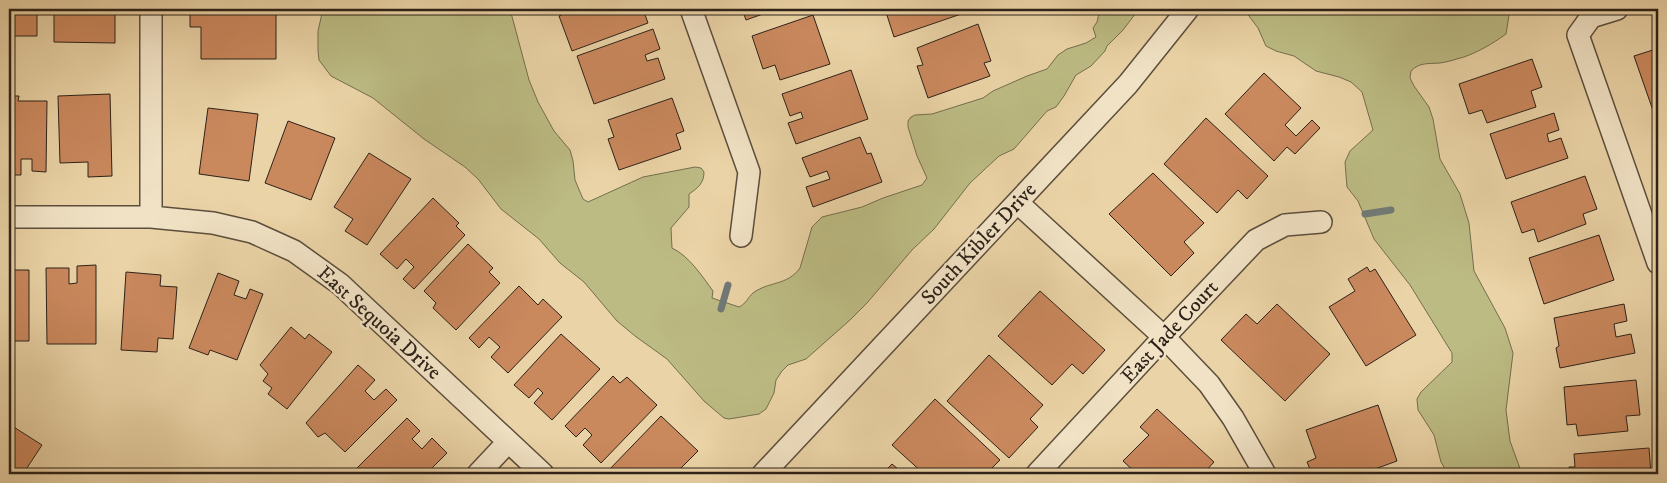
<svg xmlns="http://www.w3.org/2000/svg" width="1667" height="483" font-family="'IM FELL DW Pica',serif">
  <style>
    .green { fill: #bcbb83; stroke: #746e4e }
    .lines { fill: none; stroke-linecap: round; stroke-linejoin: round }
    .stream { stroke: #717a76; stroke-width: 7 }
    .building { fill: #ca885d; stroke: #2d2219 }
    .minor-casing { stroke: #5c4e3c; stroke-width: 24 }
    .minor { stroke: #f1e2c5; stroke-width: 21 }
    .labels { text-anchor: middle; dominant-baseline: central; stroke-width: 5; stroke-linejoin: round; paint-order: stroke }
    .street-label { font-size: 21px; fill: #2d2219; stroke: #f1e2c5 }
  </style>
  <rect width="100%" height="100%" fill="#ead3a6"/>
  <filter id="stains"><feTurbulence type="fractalNoise" baseFrequency=".004" numOctaves="4"/><feColorMatrix values="0 0 0 0 .2 0 0 0 0 .09 0 0 0 0 .02 0 0 0 .5 -.17"/></filter>
  <radialGradient id="worn" r=".72"><stop offset=".6" stop-color="#630" stop-opacity="0"/><stop offset="1" stop-color="#630" stop-opacity=".3"/></radialGradient>
  <path class="green" d="M323 9H510L529 80 538 102 554 131 570 150 573 161 575 180 583 199 588 202 643 177 695 167 701 168 704 172C704 183 698 188 689 194V207L671 228 672 248C689 256 702 276 713 291L712 298 739 307C746 304 748 297 753 293 769 281 787 286 800 268L812 227 822 217 862 207 883 198 922 185 927 178 917 156 908 127V121L911 117 915 115 932 114 983 98 993 91 1027 76 1047 69 1058 55 1067 49 1086 43 1096 37 1093 28 1097 22 1100 9H1139L1123 30 1107 46 1105 51 1091 66 1076 75 1064 96 1056 107 1047 111 1014 149 999 156 970 183 934 229 912 250 867 303 850 320 806 359 788 365 782 371 776 380 774 393 766 409 759 414 729 419 724 418 704 401 667 359 635 336 617 321 584 282 560 263 539 239 501 209 478 179 465 167 424 139 373 98 331 76 319 60 318 51V31Z
    M1247 9H1510L1506 34C1492 44 1480 51 1464 57 1456 59 1448 62 1440 63 1428 64 1420 62 1411 71L1410 78 1414 86 1429 107 1433 119 1440 159 1460 194 1469 223 1474 271 1505 328 1513 353 1506 410 1510 441 1522 474H1448L1441 462 1434 435 1418 410 1417 399 1421 392 1452 362V353L1410 285 1374 239 1358 201 1347 187 1345 162 1350 151 1373 130 1362 92 1351 82 1339 77 1316 71 1294 56 1276 51 1266 46 1258 28 1246 12Z"/>
  <g class="lines">
    <path class="stream" d="M1365 214 1391 210
      M721 309 728 285"/>
  </g>
  <path class="building" d="M9 9H37V36H9Z
    M54 9H115V43L54 42Z
    M190 9H276V59H201V27H190Z
    M565 9H625L626 11 633 9H643L648 23 572 51 559 16 566 13Z
    M742 9H777L746 20Z
    M885 9H966L967 12 894 37Z
    M813 15 830 64 780 80 775 65 763 69 752 36Z
    M978 24 991 61 984 63 990 76 928 98 917 66 923 65 917 48Z
    M653 29 660 49 645 55 647 61 658 58 665 79 594 104 577 56Z
    M1656 49 1658 55 1657 122 1634 56Z
    M1532 59 1542 87 1531 91 1536 107 1487 123 1482 110 1469 114 1459 84Z
    M851 70 868 119 796 144 788 123 803 118 801 112 790 116 782 94Z
    M1264 73 1301 108 1285 125 1296 136 1312 120 1320 128 1295 154 1287 147 1274 161 1225 114Z
    M110 94 112 176 88 177V162L60 163 58 96Z
    M9 96H19L18 101H47L46 172 32 171V159H21V175H9Z
    M672 98 684 131 676 134 681 149 619 170 608 139 614 137 608 120Z
    M208 108 258 114 249 181 199 174Z
    M1554 113 1559 130 1547 134 1549 142 1561 138 1568 158 1506 179 1490 134Z
    M1206 118 1268 176 1247 199 1238 190 1217 213 1164 164Z
    M288 121 335 138 311 200 265 183Z
    M860 137 867 154 871 153 882 182 813 207 806 187 830 179 827 171 810 177 802 158Z
    M369 153 411 179 367 245 345 231 353 219 334 207Z
    M1153 173 1204 223 1184 242 1194 253 1171 276 1109 214Z
    M1585 176 1597 209 1583 214 1586 224 1538 242 1534 229 1522 233 1511 202Z
    M433 198 459 223 456 226 465 235 414 289 403 279 414 267 406 259 397 269 380 254Z
    M1599 235 1614 280 1544 304 1529 258Z
    M468 244 493 268 489 272 500 283 456 330 433 308 436 303 424 291Z
    M96 265V344H47L46 268H69V284L77 283V266Z
    M1367 267 1370 272 1375 269 1416 335 1366 366 1329 307 1355 291 1348 279Z
    M10 270H29V341H9Z
    M126 272 161 275 160 286 177 287 173 339 158 338 157 352 121 350Z
    M218 273 239 281 234 295 246 299 250 289 263 294 237 360 210 350 208 355 189 348Z
    M519 286 538 305 543 299 562 317 508 373 491 357 500 347 489 337 479 348 469 338Z
    M1040 291 1105 350 1083 374 1072 364 1052 385 998 336Z
    M1277 304 1330 354 1285 401 1221 340 1246 314 1257 324Z
    M1624 304 1627 321 1614 324 1616 337 1631 334 1635 353 1560 368 1556 348 1559 346 1554 318Z
    M291 327 305 339 309 334 332 352 287 409 268 394 272 388 263 381 268 374 260 365Z
    M561 334 600 369 552 420 534 403 543 393 538 388 529 398 514 385Z
    M989 355 1043 405 1030 419 1038 427 1009 458 947 401Z
    M358 365 375 380 365 391 374 400 386 389 397 400 345 452 325 433 318 437 306 423Z
    M613 376 620 383 627 377 657 405 601 463 583 445 592 435 585 428 576 437 565 426Z
    M1636 380 1640 415 1626 416 1628 431 1578 436 1576 424 1567 425 1564 387Z
    M935 399 1000 460 986 474H924L892 445Z
    M1378 405 1397 461 1361 474H1312L1307 462 1316 458 1306 430Z
    M1157 409 1214 462 1203 474H1137L1123 461 1149 435 1140 427Z
    M661 416 698 451 675 474H607L606 473Z
    M407 418 420 431 412 439 422 449 432 438 447 453 426 474H358L354 471Z
    M9 424 42 445 23 474H9Z
    M1649 448 1651 474H1569V467H1575L1574 454Z
    M892 464 904 474H882Z"/>
  <g class="lines">
    <defs>
      <path id="minor" d="M691 9 749 172 741 236
        M1617 9 1591 17 1578 35 1658 263
        M1018 203 1164 337 1209 384 1233 418 1265 474
        M9 217H151L213 223 252 232 294 251 340 284 543 474
        M151 217V9
        M478 474 508 442
        M763 474 1128 84 1188 9
        M1037 474 1164 337 1256 240 1285 225 1321 222"/>
    </defs>
    <use href="#minor" class="minor-casing"/>
    <use href="#minor" class="minor"/>
  </g>
  <g class="labels">
    <g class="street-label">
      <text transform="translate(979 244) rotate(-47)">South Kibler Drive</text>
      <text transform="translate(379 323) rotate(42)">East Sequoia Drive</text>
      <text transform="translate(1170 332) rotate(-47)">East Jade Court</text>
    </g>
  </g>
  <rect width="1667" height="483" fill="none" stroke="#ead3a6" stroke-width="30"/>
  <rect x="10" y="10" width="1647" height="463" fill="none" stroke="#2d2219" stroke-width="2.5"/>
  <rect x="15" y="15" width="1637" height="453" fill="none" stroke="#2d2219"/>
  <rect width="100%" height="100%" filter="url(#stains)"/>
  <rect width="100%" height="100%" fill="url(#worn)"/>
</svg>
